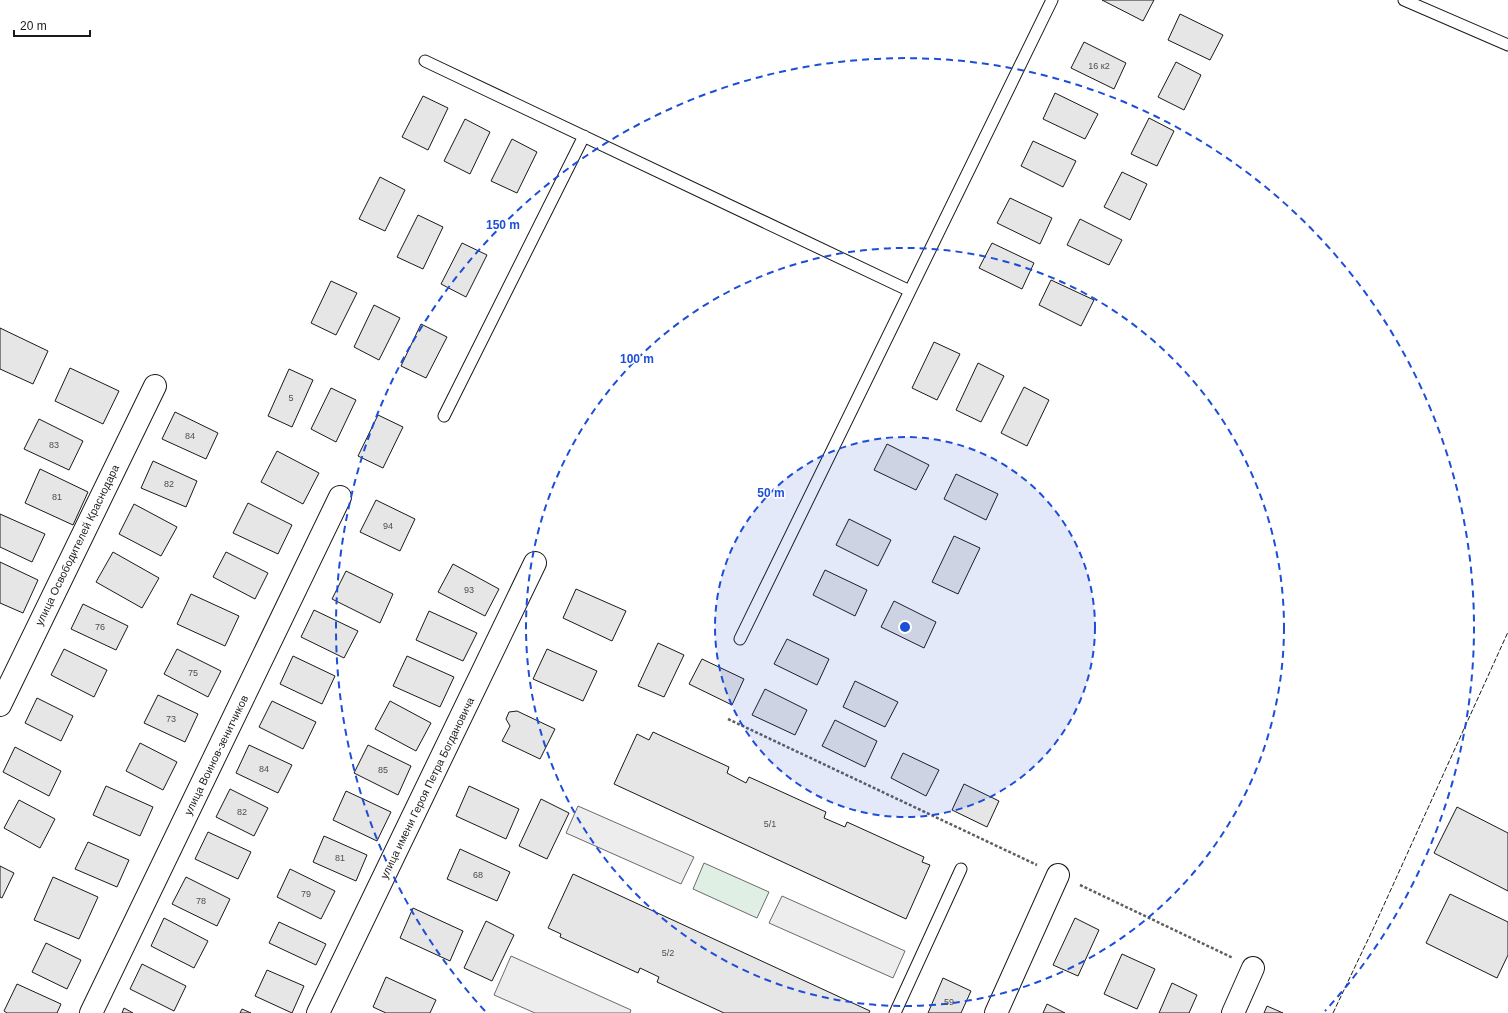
<svg xmlns="http://www.w3.org/2000/svg" width="1508" height="1013" font-family="Helvetica,sans-serif">
  <style>
    .green { fill: #e0efe3; stroke: #6a6a6a }
    .parking { fill: #ededed; stroke: #6a6a6a }
    .building { fill: #e6e6e6; stroke: #1a1a1a }
    .lines { fill: none; stroke-linecap: round; stroke-linejoin: round }
    .service-casing { stroke: #1a1a1a; stroke-width: 13 }
    .minor-casing { stroke: #1a1a1a; stroke-width: 24 }
    .path { stroke: #5f5f5f; stroke-width: 2.5; stroke-dasharray: 3 2; stroke-linecap: butt }
    .service { stroke: #fff; stroke-width: 11 }
    .minor { stroke: #fff; stroke-width: 22 }
    .fence { stroke: #1a1a1a; stroke-width: 1; stroke-dasharray: 5 2; stroke-linecap: butt }
    .ring { fill: none; stroke: #1d4ed8; stroke-width: 2; stroke-dasharray: 7 5 }
    .labels { text-anchor: middle; dominant-baseline: central; stroke-width: 3; stroke-linejoin: round; paint-order: stroke }
    .number-label { font-size: 9px; fill: #4d4d4d }
    .street-label { font-size: 11px; fill: #1a1a1a; stroke: #fff }
    .centre { fill: #1d4ed8; stroke: #fff; stroke-width: 2 }
    .ring-label { font-size: 12px; text-anchor: middle; font-weight: bold; fill: #1d4ed8; stroke: #fff; stroke-width: 3; stroke-linejoin: round; paint-order: stroke }
  </style>
  <rect width="100%" height="100%" fill="#fff"/>
  <path class="green" d="M704 863 769 892 757 918 693 889Z"/>
  <path class="parking" d="M578 806 694 857 681 884 566 833Z
    M782 896 905 951 893 978 769 923Z
    M511 956 631 1010 630 1013H535L494 995Z"/>
  <path class="building" d="M1102 0H1154L1143 21Z
    M1180 14 1223 35 1210 60 1168 40Z
    M1084 42 1126 63 1114 89 1071 68Z
    M1176 62 1201 75 1184 110 1158 97Z
    M1055 93 1098 114 1085 139 1043 119Z
    M423 96 448 108 428 150 402 137Z
    M1149 118 1174 131 1157 166 1131 154Z
    M465 119 490 132 470 174 444 161Z
    M512 139 537 152 517 193 491 181Z
    M1033 141 1076 161 1063 187 1021 166Z
    M1122 172 1147 184 1130 220 1104 207Z
    M380 177 405 190 385 231 359 219Z
    M1010 198 1052 218 1040 244 997 223Z
    M418 215 443 227 423 269 397 257Z
    M1080 219 1122 240 1109 265 1067 245Z
    M462 243 487 255 466 297 441 284Z
    M992 243 1034 263 1022 289 979 268Z
    M1051 280 1094 300 1081 326 1039 305Z
    M331 281 357 293 336 335 311 323Z
    M374 305 400 318 379 360 354 347Z
    M421 324 447 337 426 378 401 366Z
    M0 328 48 351 33 384 0 369Z
    M934 342 960 354 937 400 912 388Z
    M978 363 1004 376 981 422 956 410Z
    M70 368 119 391 103 424 55 401Z
    M289 369 313 380 292 427 268 416Z
    M1024 387 1049 400 1027 446 1001 433Z
    M331 388 356 400 336 442 311 429Z
    M175 412 218 433 206 459 162 439Z
    M378 415 403 427 383 468 358 456Z
    M39 419 83 441 69 470 24 449Z
    M887 444 929 465 916 490 874 470Z
    M277 451 319 473 303 504 261 482Z
    M153 461 197 481 186 507 141 488Z
    M40 469 88 492 73 525 25 503Z
    M956 474 998 494 986 520 944 499Z
    M376 500 415 519 400 551 360 532Z
    M248 503 292 525 278 554 233 533Z
    M134 504 177 527 161 556 119 534Z
    M0 514 45 534 32 562 0 547Z
    M849 519 891 540 878 566 836 545Z
    M954 536 980 548 958 594 932 582Z
    M113 552 159 578 142 608 96 582Z
    M226 552 268 573 255 599 213 577Z
    M0 562 38 580 23 613 0 603Z
    M453 564 499 589 485 616 438 592Z
    M825 570 867 590 855 616 813 595Z
    M346 571 393 594 380 623 332 599Z
    M576 589 626 611 612 641 563 618Z
    M191 594 239 616 225 646 177 624Z
    M894 601 936 622 924 648 881 627Z
    M83 604 128 626 116 650 71 629Z
    M314 610 358 631 344 658 301 637Z
    M429 611 477 633 463 661 416 640Z
    M787 639 829 659 817 685 774 664Z
    M658 643 684 655 664 697 638 686Z
    M64 649 107 670 94 697 51 675Z
    M177 649 221 671 208 697 164 674Z
    M547 649 597 671 583 701 533 679Z
    M293 656 335 676 322 704 280 684Z
    M407 656 454 677 440 707 393 686Z
    M702 659 744 679 732 705 689 684Z
    M855 681 898 702 885 727 843 707Z
    M765 689 807 710 795 735 752 715Z
    M158 695 198 714 185 742 144 723Z
    M37 698 73 716 61 741 25 723Z
    M272 701 316 722 303 749 259 727Z
    M390 701 431 723 416 751 375 729Z
    M517 711 555 729 540 759 502 741 510 726 506 719 509 712Z
    M835 720 877 741 865 767 822 746Z
    M653 732 729 767 727 773 746 783 749 777 826 812 824 818 845 827 847 822 924 857 922 862 930 865 906 919 614 784 637 734 649 740Z
    M140 743 177 762 163 790 126 771Z
    M249 745 292 765 278 793 236 773Z
    M368 745 411 766 398 795 354 773Z
    M15 747 61 771 49 796 3 772Z
    M903 753 939 770 926 796 891 778Z
    M964 784 999 801 987 827 952 810Z
    M106 786 153 807 140 836 93 815Z
    M469 786 519 809 506 839 456 816Z
    M230 789 268 808 254 836 216 817Z
    M346 791 391 812 377 841 333 820Z
    M541 799 569 813 547 859 519 846Z
    M19 800 55 819 40 848 4 828Z
    M1457 807 1508 833V891L1434 853Z
    M208 832 251 852 238 879 195 859Z
    M324 836 367 855 356 881 313 862Z
    M88 842 129 860 117 887 75 869Z
    M460 849 510 872 497 901 447 879Z
    M0 866 14 873 2 898 0 897Z
    M290 869 335 891 321 919 277 897Z
    M573 874 870 1011 869 1013H724L657 982 659 977 640 968 638 973 560 937 561 934 548 928Z
    M53 877 98 897 79 939 34 920Z
    M186 877 230 899 217 926 172 904Z
    M1450 894 1508 922V955L1497 978 1426 943Z
    M413 908 463 931 450 961 400 938Z
    M164 918 208 941 194 968 151 946Z
    M1075 918 1099 930 1078 976 1053 965Z
    M486 921 514 935 492 981 464 968Z
    M279 922 326 944 316 965 269 943Z
    M46 943 81 960 67 989 32 972Z
    M1122 954 1155 969 1137 1009 1104 994Z
    M142 964 186 986 174 1011 130 989Z
    M267 970 304 986 292 1013 255 996Z
    M386 977 436 1000 430 1013H386L373 1007Z
    M943 978 971 991 961 1013H928Z
    M1172 983 1197 995 1189 1013H1159Z
    M17 984 61 1004 57 1013H7L4 1011Z
    M1047 1004 1065 1013H1043Z
    M1267 1006 1283 1013H1264Z
    M124 1008 133 1013H122Z
    M242 1009 251 1013H240Z"/>
  <g class="lines">
    <defs>
      <path id="service" d="M1404 0 1508 45
        M425 61 910 291
        M444 416 584 136
        M740 639 1052 0
        M895 1013 961 869"/>
      <path id="minor" d="M0 705 155 386
        M91 1013 340 497
        M318 1013 535 563
        M996 1013 1058 875
        M1233 1013 1253 968"/>
    </defs>
    <use href="#service" class="service-casing"/>
    <use href="#minor" class="minor-casing"/>
    <path class="path" d="M728 719 1037 865
      M1080 885 1233 958"/>
    <use href="#service" class="service"/>
    <use href="#minor" class="minor"/>
    <path class="fence" d="M1333 1013 1373 929 1508 632"/>
  </g>
  <circle cx="905" cy="627" r="190" fill="#1d4ed8" fill-opacity=".12"/>
  <g class="ring">
    <circle cx="905" cy="627" r="190"/>
    <circle cx="905" cy="627" r="379"/>
    <path d="M485 1011A569 569 0 1 1 1325 1011"/>
  </g>
  <g class="labels">
    <g class="number-label">
      <text x="1099" y="66">16 к2</text>
      <text x="291" y="398">5</text>
      <text x="190" y="436">84</text>
      <text x="54" y="445">83</text>
      <text x="169" y="484">82</text>
      <text x="57" y="497">81</text>
      <text x="388" y="526">94</text>
      <text x="469" y="590">93</text>
      <text x="100" y="627">76</text>
      <text x="193" y="673">75</text>
      <text x="171" y="719">73</text>
      <text x="264" y="769">84</text>
      <text x="383" y="770">85</text>
      <text x="242" y="812">82</text>
      <text x="770" y="824">5/1</text>
      <text x="340" y="858">81</text>
      <text x="478" y="875">68</text>
      <text x="306" y="894">79</text>
      <text x="201" y="901">78</text>
      <text x="668" y="953">5/2</text>
      <text x="949" y="1002">59</text>
    </g>
    <g class="street-label">
      <text transform="translate(77 545) rotate(-64)">улица Освободителей Краснодара</text>
      <text transform="translate(216 755) rotate(-64)">улица Воинов-зенитчиков</text>
      <text transform="translate(427 788) rotate(-64)">улица имени Героя Петра Богдановича</text>
    </g>
  </g>
  <circle cx="905" cy="627" r="6" class="centre"/>
  <g class="ring-label">
    <text x="503" y="229">150 m</text>
    <text x="637" y="363">100 m</text>
    <text x="771" y="497">50 m</text>
  </g>
  <path d="M14 30v6h76v-6" fill="none" stroke="#1a1a1a" stroke-width="2"/>
  <text x="20" y="30" font-size="12" fill="#1a1a1a" stroke="#ffffff" stroke-width="3" paint-order="stroke">20 m</text>
</svg>
